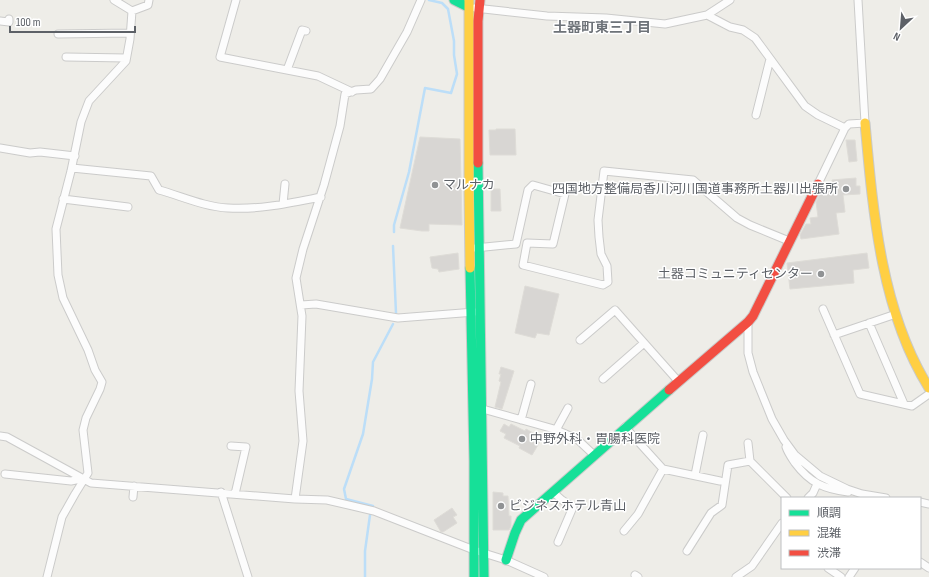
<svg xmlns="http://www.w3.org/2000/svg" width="929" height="577" font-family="'Sofia Sans Condensed','Noto Sans JP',sans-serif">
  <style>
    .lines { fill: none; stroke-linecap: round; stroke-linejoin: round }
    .stream { stroke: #bcdef8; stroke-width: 2.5 }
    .building { fill: #d8d6d3; stroke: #dedcd7 }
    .street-casing { stroke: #cbcbca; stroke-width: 9 }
    .fast-casing { stroke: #c9cac9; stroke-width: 11 }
    .slow-casing { stroke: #c9cac9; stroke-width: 11 }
    .jam-casing { stroke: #c9cac9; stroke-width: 11 }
    .street { stroke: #fcfcfc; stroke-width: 7 }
    .fast { stroke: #16e098; stroke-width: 9 }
    .slow { stroke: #ffcf43; stroke-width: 9 }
    .jam { stroke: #f24e42; stroke-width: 9 }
    .poi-dot { fill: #909294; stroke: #fff; stroke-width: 1.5 }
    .labels { text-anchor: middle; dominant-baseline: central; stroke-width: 3; stroke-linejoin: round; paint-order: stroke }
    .poi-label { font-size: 13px; fill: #5d6167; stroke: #fff; text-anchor: start }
    .neighbourhood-label { font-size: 14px; font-weight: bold; fill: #6e7379; stroke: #fff }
  </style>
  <rect width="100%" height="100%" fill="#eeede8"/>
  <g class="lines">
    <path class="stream" d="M394 232V225L409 172 425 88 451 93 457 74 454 55V41L448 9 442 3 429 0
      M393 246 396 313
      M373 506 346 499 344 489 363 434 372 379 373 362 393 324
      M365 577V551L370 515"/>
  </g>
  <path class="building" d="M496 129H515L516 155H490L489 130H496Z
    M420 137 460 139 462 225 429 224V231H422L400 228Z
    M846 140H855L857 161 849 162Z
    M856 178V186H860V194L843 195 845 212 836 213 839 234 801 239 800 235 806 224H811L810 218 818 217 816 202 825 184 832 188V180Z
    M491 189H500L501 211H491Z
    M458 253 459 269 439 272 438 269 432 268 430 257Z
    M867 253 869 268 853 270 854 283 790 289 787 263Z
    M525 286 559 294 549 335 537 333 535 338 515 333Z
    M501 367 514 371 502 409 495 407 501 382 499 381 501 374H499Z
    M504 424 509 427 511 424 525 431 526 429 535 434 534 437 541 440 532 455 519 448 520 446 504 438 506 434 500 431Z
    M493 492 503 493V496H508L509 516H511V526L509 530H493Z
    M452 508 457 515 453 517 457 523 443 532H441L434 520Z"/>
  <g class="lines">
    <defs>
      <path id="street" d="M114 0 132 11
        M236 0 220 57 318 76 352 92
        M475 8 547 16 606 18 665 24 707 15 730 0
        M132 11 148 5 149 0
        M707 15 730 27 743 30 755 38 805 106 818 115 845 128
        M0 21 9 22V19
        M58 34 130 33
        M66 57 126 58
        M287 70 302 30 306 31
        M756 115 770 59
        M0 148 30 153 40 152 75 156
        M72 168 151 176 159 190C181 196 205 207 228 208 259 210 290 203 321 197
        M818 184 845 128 849 124 865 123 858 0
        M63 199 128 207
        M283 204 285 184
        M475 248 516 244 528 190 533 185 565 194 553 244 527 243 523 265 603 285 608 282 607 266 601 254 599 237 598 220 604 171 693 180 737 218 750 225 789 241
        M301 305 316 304 398 318 475 312
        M823 309 860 394 912 406 929 394
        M748 322V353L753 372 772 419 784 440 795 455 820 476 847 489 862 494 886 498
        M869 323 904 404
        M834 335 896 314
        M580 340 615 310 678 381
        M603 379 644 343
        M479 408 554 429 577 439 594 455
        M521 420 531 384
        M625 427 663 469 720 481
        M556 430 568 408
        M0 436 7 437 91 483 295 499 327 500 374 511 474 550 506 560 544 577
        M748 443 750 461 787 498
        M231 446 246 447 235 494
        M786 447C788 453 791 457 795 463 810 483 824 489 848 492
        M5 474 71 481 85 478
        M695 475 703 435
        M221 492 248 577
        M553 492 562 500 573 507 558 542
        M133 497 134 486
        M808 498 813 493 817 484
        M295 499 303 441 299 391 302 316 296 278 303 249 324 185 340 126 345 94 356 90 371 89 380 79 407 32 421 0
        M920 502 929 504
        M624 531 638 514 663 469
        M687 551 711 513 722 505 728 465 750 461
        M920 562 929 568
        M828 568 841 577
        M635 575 638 577
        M47 577 62 517 75 494 88 473 83 430 86 418 100 389 102 382 95 370 88 350 63 298 58 275 56 229 71 171 81 122 89 101 126 61 130 39 132 11
        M736 577 752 566 782 523
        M849 577 855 568"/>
      <path id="fast" d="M454 0 468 7
        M478 163 484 577
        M470 268 474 461V577
        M506 560 515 533 521 520 669 390"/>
      <path id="slow" d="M469 0V191L470 268
        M865 123C873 211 881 312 929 388"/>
      <path id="jam" d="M478 163V21L480 0
        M669 390 748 322 753 316 818 184"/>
    </defs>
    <use href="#street" class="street-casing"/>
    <use href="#fast" class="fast-casing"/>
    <use href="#slow" class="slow-casing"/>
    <use href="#jam" class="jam-casing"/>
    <use href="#street" class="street"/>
    <use href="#fast" class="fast"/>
    <use href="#slow" class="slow"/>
    <use href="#jam" class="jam"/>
  </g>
  <g class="poi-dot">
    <circle cx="435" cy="185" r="4"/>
    <circle cx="846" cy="189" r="4"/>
    <circle cx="821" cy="274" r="4"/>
    <circle cx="522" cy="439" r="4"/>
    <circle cx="501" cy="506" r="4"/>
  </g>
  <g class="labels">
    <g class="poi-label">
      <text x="443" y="185">マルナカ</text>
      <text x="838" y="189" text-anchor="end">四国地方整備局香川河川国道事務所土器川出張所</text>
      <text x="813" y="274" text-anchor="end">土器コミュニティセンター</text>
      <text x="530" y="439">中野外科・胃腸科医院</text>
      <text x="509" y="506">ビジネスホテル青山</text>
    </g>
    <g class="neighbourhood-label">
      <text x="602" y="27">土器町東三丁目</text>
    </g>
  </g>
  <rect x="781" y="497" width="140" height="72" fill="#ffffff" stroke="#bec0c2"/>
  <rect x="789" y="510" width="20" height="6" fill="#16e098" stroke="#bec0c2"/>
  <text x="817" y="517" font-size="12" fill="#5d6167">順調</text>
  <rect x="789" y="530" width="20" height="6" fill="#ffcf43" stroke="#bec0c2"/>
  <text x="817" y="537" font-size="12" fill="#5d6167">混雑</text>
  <rect x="789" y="550" width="20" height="6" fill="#f24e42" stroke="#bec0c2"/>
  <text x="817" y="557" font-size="12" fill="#5d6167">渋滞</text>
  <g transform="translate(901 28) rotate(206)" stroke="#ffffff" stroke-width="3" paint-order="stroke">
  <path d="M0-3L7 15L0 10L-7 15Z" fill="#5d6167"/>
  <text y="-6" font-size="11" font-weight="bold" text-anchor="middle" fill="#5d6167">N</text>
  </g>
  <path d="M10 26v6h125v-6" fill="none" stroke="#5d6167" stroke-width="2"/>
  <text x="16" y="26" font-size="12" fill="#5d6167" stroke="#ffffff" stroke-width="3" paint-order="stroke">100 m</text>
</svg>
